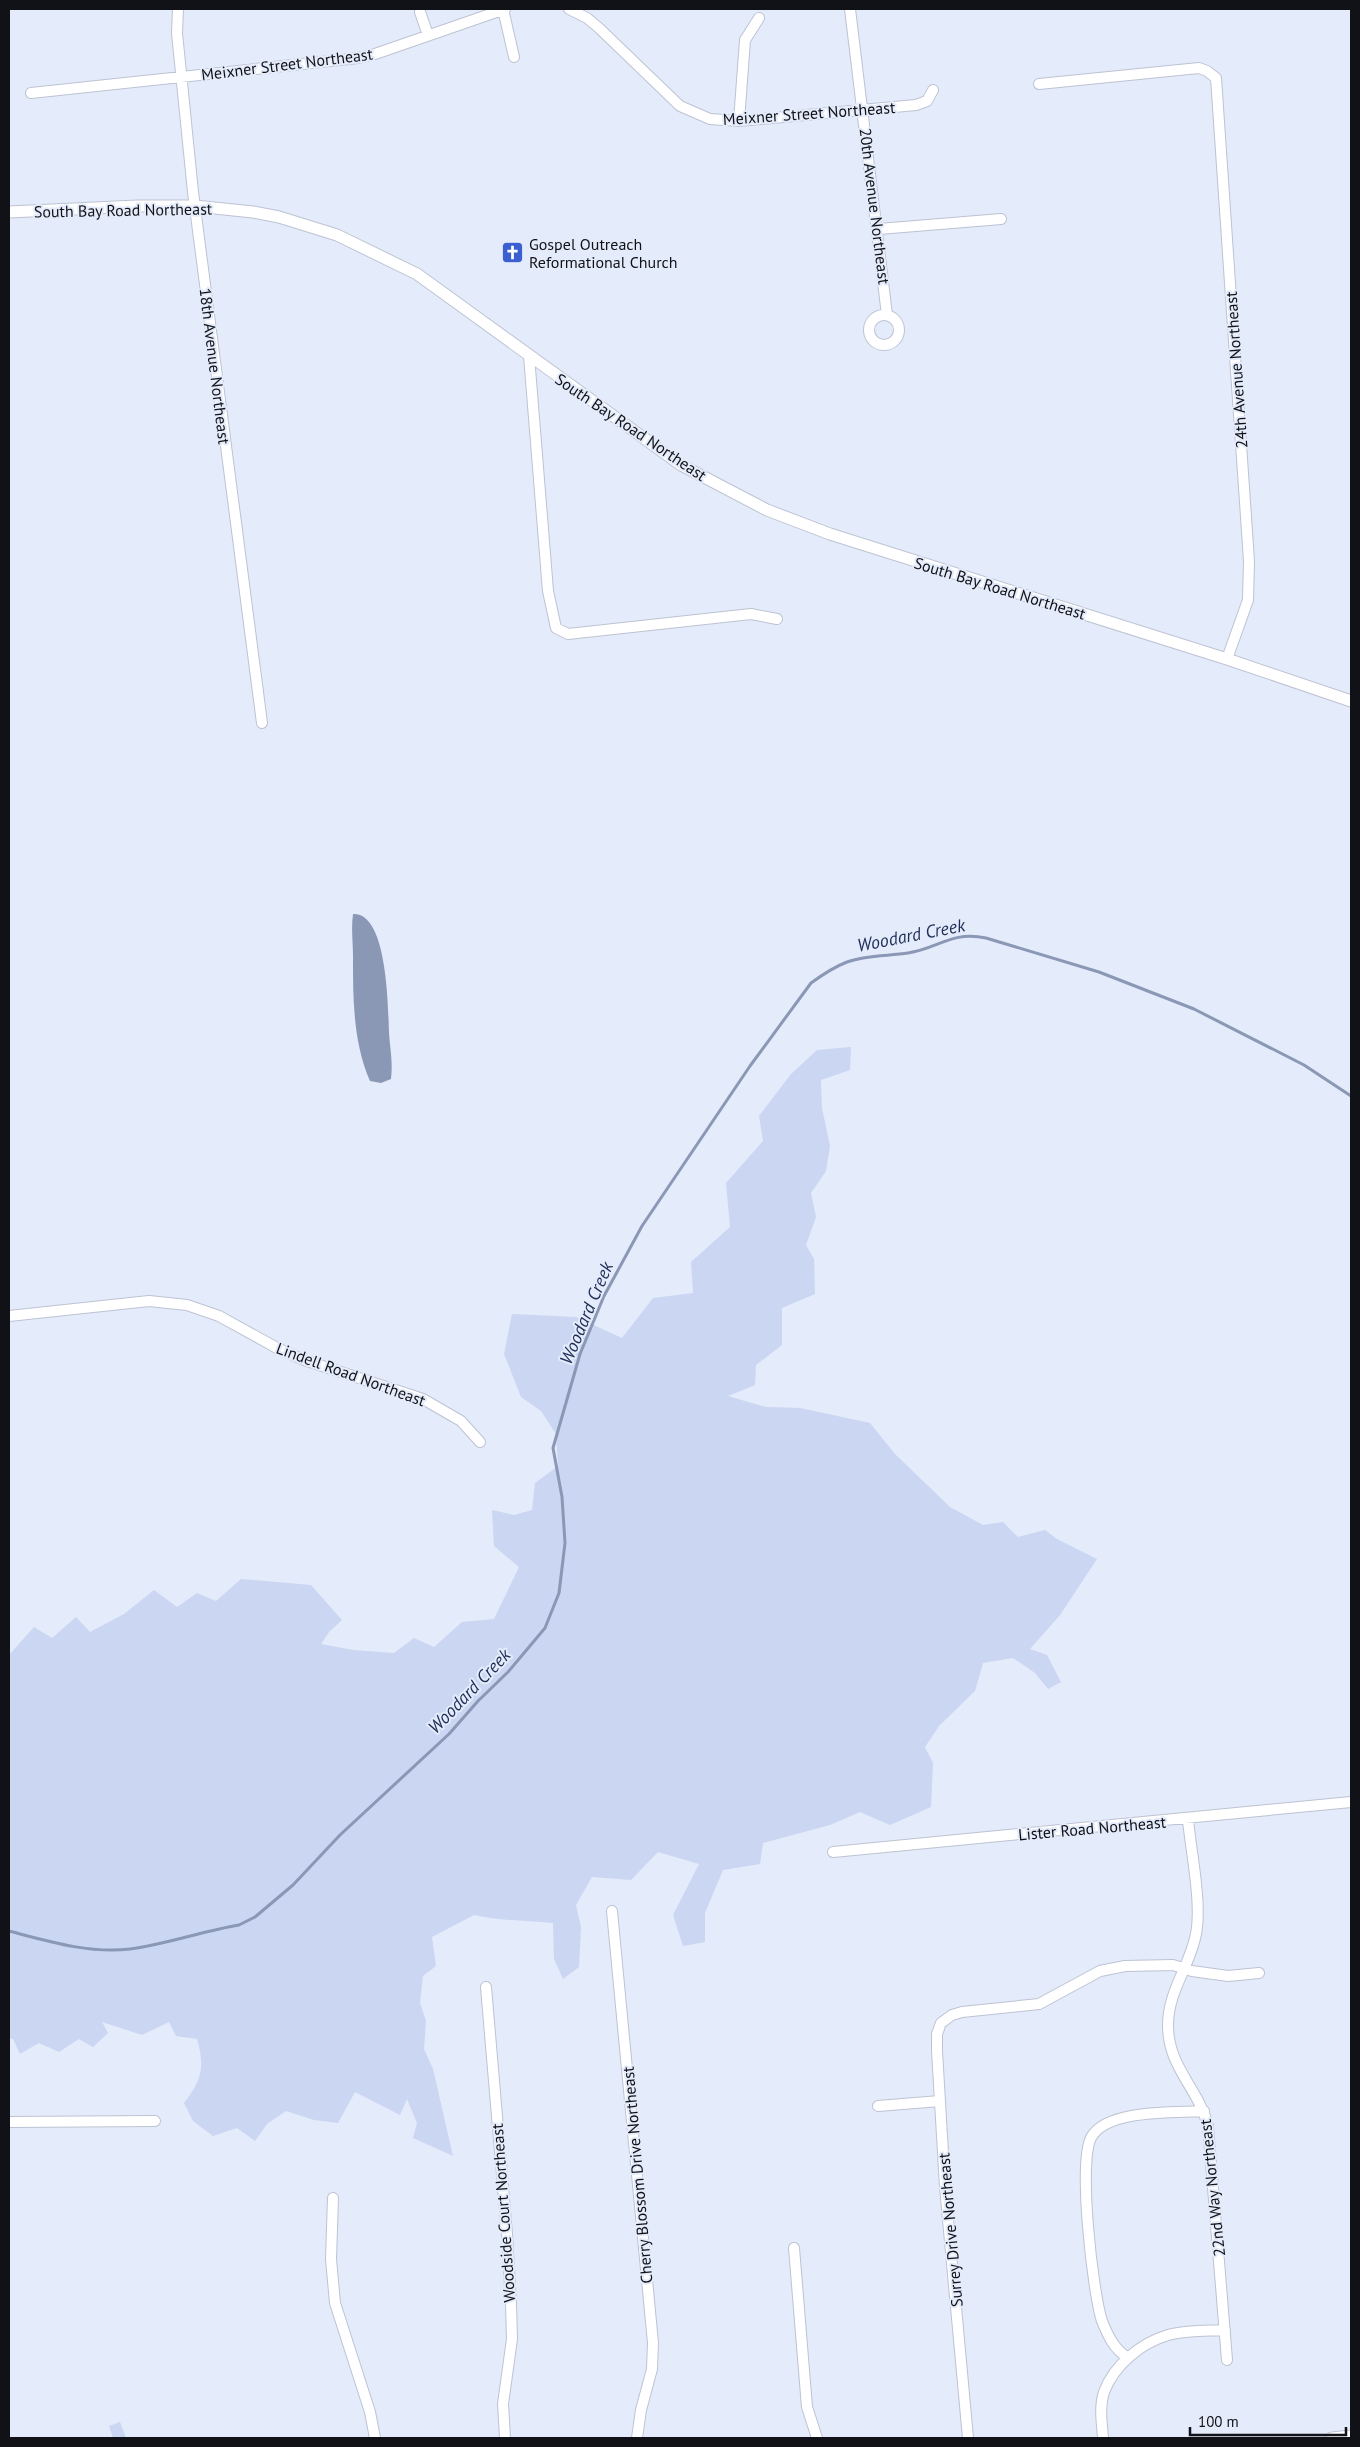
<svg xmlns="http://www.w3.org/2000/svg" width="1360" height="2447" font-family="'PT Sans',sans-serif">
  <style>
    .green { fill: #cad6f2 }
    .water { fill: #8a97b5 }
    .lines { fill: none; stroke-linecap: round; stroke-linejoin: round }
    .stream { stroke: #8a97b5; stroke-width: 3 }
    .minor-casing { stroke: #bdc3d3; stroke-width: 12 }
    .tertiary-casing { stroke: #bdc3d3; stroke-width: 13 }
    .minor { stroke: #fff; stroke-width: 10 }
    .tertiary { stroke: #fff; stroke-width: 11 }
    .labels { text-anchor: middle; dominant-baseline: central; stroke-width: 4; stroke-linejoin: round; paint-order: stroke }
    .street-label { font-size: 16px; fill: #101217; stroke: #e4ebfa }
    .poi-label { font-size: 16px; fill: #101217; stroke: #e4ebfa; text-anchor: start }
    .water-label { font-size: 18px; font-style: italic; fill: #1e2d56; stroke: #e4ebfa }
  </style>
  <rect width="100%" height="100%" fill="#e4ebfa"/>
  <path class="green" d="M851 1047 850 1070 821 1080 822 1108 830 1146 826 1171 811 1193 816 1217 806 1245 814 1259 815 1294 782 1308V1345L756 1365 755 1385 728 1396 766 1407 800 1408 870 1423 895 1454 950 1507 983 1525 1003 1522 1018 1537 1045 1530 1057 1539 1097 1559 1060 1615 1030 1649 1047 1655 1061 1682 1048 1689 1035 1673 1013 1658 983 1663 975 1691 939 1726 925 1747 933 1763 931 1807 890 1825 860 1812 830 1825 763 1843 760 1864 723 1870 705 1913V1942L683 1946 673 1915 699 1864 658 1852 631 1880 592 1877 576 1905 581 1927 579 1967 563 1979 554 1959 553 1923C526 1920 500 1921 474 1915L432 1937 436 1966 423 1976 420 2003 426 2021 424 2049 433 2069 453 2156 413 2138 417 2123 407 2099 400 2115 355 2092 338 2123 314 2120 286 2111 267 2124 255 2141 237 2128 213 2136 193 2121 184 2103C202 2080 205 2067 197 2039L176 2036 169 2022 142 2035 102 2022 108 2033 93 2047 79 2039 59 2052 39 2043 20 2054 13 2039 9 2038V1655L34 1627 52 1638 76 1617 90 1632 124 1614 154 1590 177 1607 197 1593 216 1601 241 1579 311 1585 342 1620 329 1632 321 1644 353 1650 394 1653 414 1638 434 1647 462 1622 494 1619 519 1567 494 1546 492 1510 514 1515 532 1510 535 1483 558 1466 556 1434 541 1411 521 1397 504 1354 512 1314 576 1317 622 1338 653 1298 693 1293 691 1262 730 1227 726 1183 763 1141 759 1116 791 1074 817 1050Z
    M120 2422 126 2438H113L109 2426Z"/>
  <path class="water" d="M353 914C388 912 388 1009 389 1032 390 1050 393 1060 391 1079L381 1083 370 1081C353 1042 353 999 353 956 353 942 351 929 353 914Z"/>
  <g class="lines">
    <path class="stream" d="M9 1931C47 1941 90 1954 130 1949 167 1944 203 1931 239 1925L255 1917 293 1885 340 1835 449 1734 478 1701 508 1672 545 1628 559 1593 565 1543 562 1497 553 1448 580 1354 604 1296 642 1226 750 1066 811 983C822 975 834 967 847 962 865 955 889 956 908 953 939 948 951 931 986 938L1099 972 1194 1009 1304 1065 1351 1096"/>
    <defs>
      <path id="minor" d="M178 9 177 33 193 192 262 723
        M503 9 514 57
        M569 9 587 18 599 28 680 106 710 119 739 121 916 105 927 101 933 90
        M850 9 887 315
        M420 12 428 35
        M1039 84 1199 68 1207 71 1216 78 1249 561 1248 600 1227 659
        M31 93 358 58 375 54 505 9
        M739 121 745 40 759 18
        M879 229 1001 219
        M869 330a15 15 0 1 1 30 0a15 15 0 1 1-30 0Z
        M529 356 548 591 556 628 568 634 751 614 777 619
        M9 1316 149 1301 187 1305 219 1316 277 1348 304 1360 423 1399 461 1421 480 1442
        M1188 1820C1191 1852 1202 1903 1196 1934 1190 1966 1168 1991 1168 2025 1168 2068 1198 2087 1208 2126L1227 2360
        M833 1852 1351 1802
        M612 1911 653 2343 652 2369 641 2410 637 2438
        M486 1987 507 2234 511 2304 512 2339 503 2404 505 2438
        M878 2106 940 2101
        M9 2122 155 2121
        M333 2198 331 2259 335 2303 370 2412 375 2438
        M794 2248 807 2407 817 2438
        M1128 2358C1114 2349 1108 2336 1102 2321 1093 2294 1077 2158 1092 2136 1109 2109 1174 2113 1204 2111
        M968 2438 945 2187 937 2051V2034L941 2023 952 2015 962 2012 1039 2004 1100 1971 1125 1966 1173 1965 1192 1971 1228 1976 1259 1973
        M1103 2438C1102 2423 1099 2407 1104 2392 1114 2365 1141 2343 1168 2335 1186 2330 1207 2331 1225 2330"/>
      <path id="tertiary" d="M9 212 137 206H195L253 212 279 217 337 235 417 274 681 465 767 510 830 534 1227 659 1351 701
        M1332 2438 1351 2436"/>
    </defs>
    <use href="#minor" class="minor-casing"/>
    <use href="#tertiary" class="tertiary-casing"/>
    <use href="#minor" class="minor"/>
    <use href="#tertiary" class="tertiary"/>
  </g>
  <defs>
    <symbol id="church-square" viewBox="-11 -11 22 22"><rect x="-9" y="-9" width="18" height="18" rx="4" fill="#3b5ed0" stroke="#e4ebfa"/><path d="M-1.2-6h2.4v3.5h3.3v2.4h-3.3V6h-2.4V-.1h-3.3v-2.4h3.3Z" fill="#fff"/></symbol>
  </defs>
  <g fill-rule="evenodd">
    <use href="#church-square" x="500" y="240" width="25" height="25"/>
  </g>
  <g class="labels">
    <g class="street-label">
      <text transform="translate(287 64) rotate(-7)">Meixner Street Northeast</text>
      <text transform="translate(809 113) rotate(-4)">Meixner Street Northeast</text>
      <text transform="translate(875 206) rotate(83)">20th Avenue Northeast</text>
      <text transform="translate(123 210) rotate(-1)">South Bay Road Northeast</text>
      <text transform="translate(215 366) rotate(83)">18th Avenue Northeast</text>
      <text transform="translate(1236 370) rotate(-94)">24th Avenue Northeast</text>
      <text transform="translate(631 427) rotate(34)">South Bay Road Northeast</text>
      <text transform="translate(1000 588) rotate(17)">South Bay Road Northeast</text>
      <text transform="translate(351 1374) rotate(20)">Lindell Road Northeast</text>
      <text transform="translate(1092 1828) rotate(-5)">Lister Road Northeast</text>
      <text transform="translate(637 2175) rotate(-95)">Cherry Blossom Drive Northeast</text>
      <text transform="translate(1212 2188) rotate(-96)">22nd Way Northeast</text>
      <text transform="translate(503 2213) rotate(-94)">Woodside Court Northeast</text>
      <text transform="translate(950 2230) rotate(-95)">Surrey Drive Northeast</text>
    </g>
    <g class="poi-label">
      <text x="529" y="244">Gospel Outreach<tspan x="529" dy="18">Reformational Church</tspan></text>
    </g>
    <g class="water-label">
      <text transform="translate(911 935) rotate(-11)">Woodard Creek</text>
      <text transform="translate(586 1313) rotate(-67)">Woodard Creek</text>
      <text transform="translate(469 1691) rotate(-46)">Woodard Creek</text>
    </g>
  </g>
  <rect width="1360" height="2447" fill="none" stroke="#101217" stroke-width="20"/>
  <path d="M1190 2427v8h156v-8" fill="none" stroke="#101217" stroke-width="2.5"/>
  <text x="1198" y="2427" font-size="15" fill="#101217" stroke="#e4ebfa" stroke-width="4" paint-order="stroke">100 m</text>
</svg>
